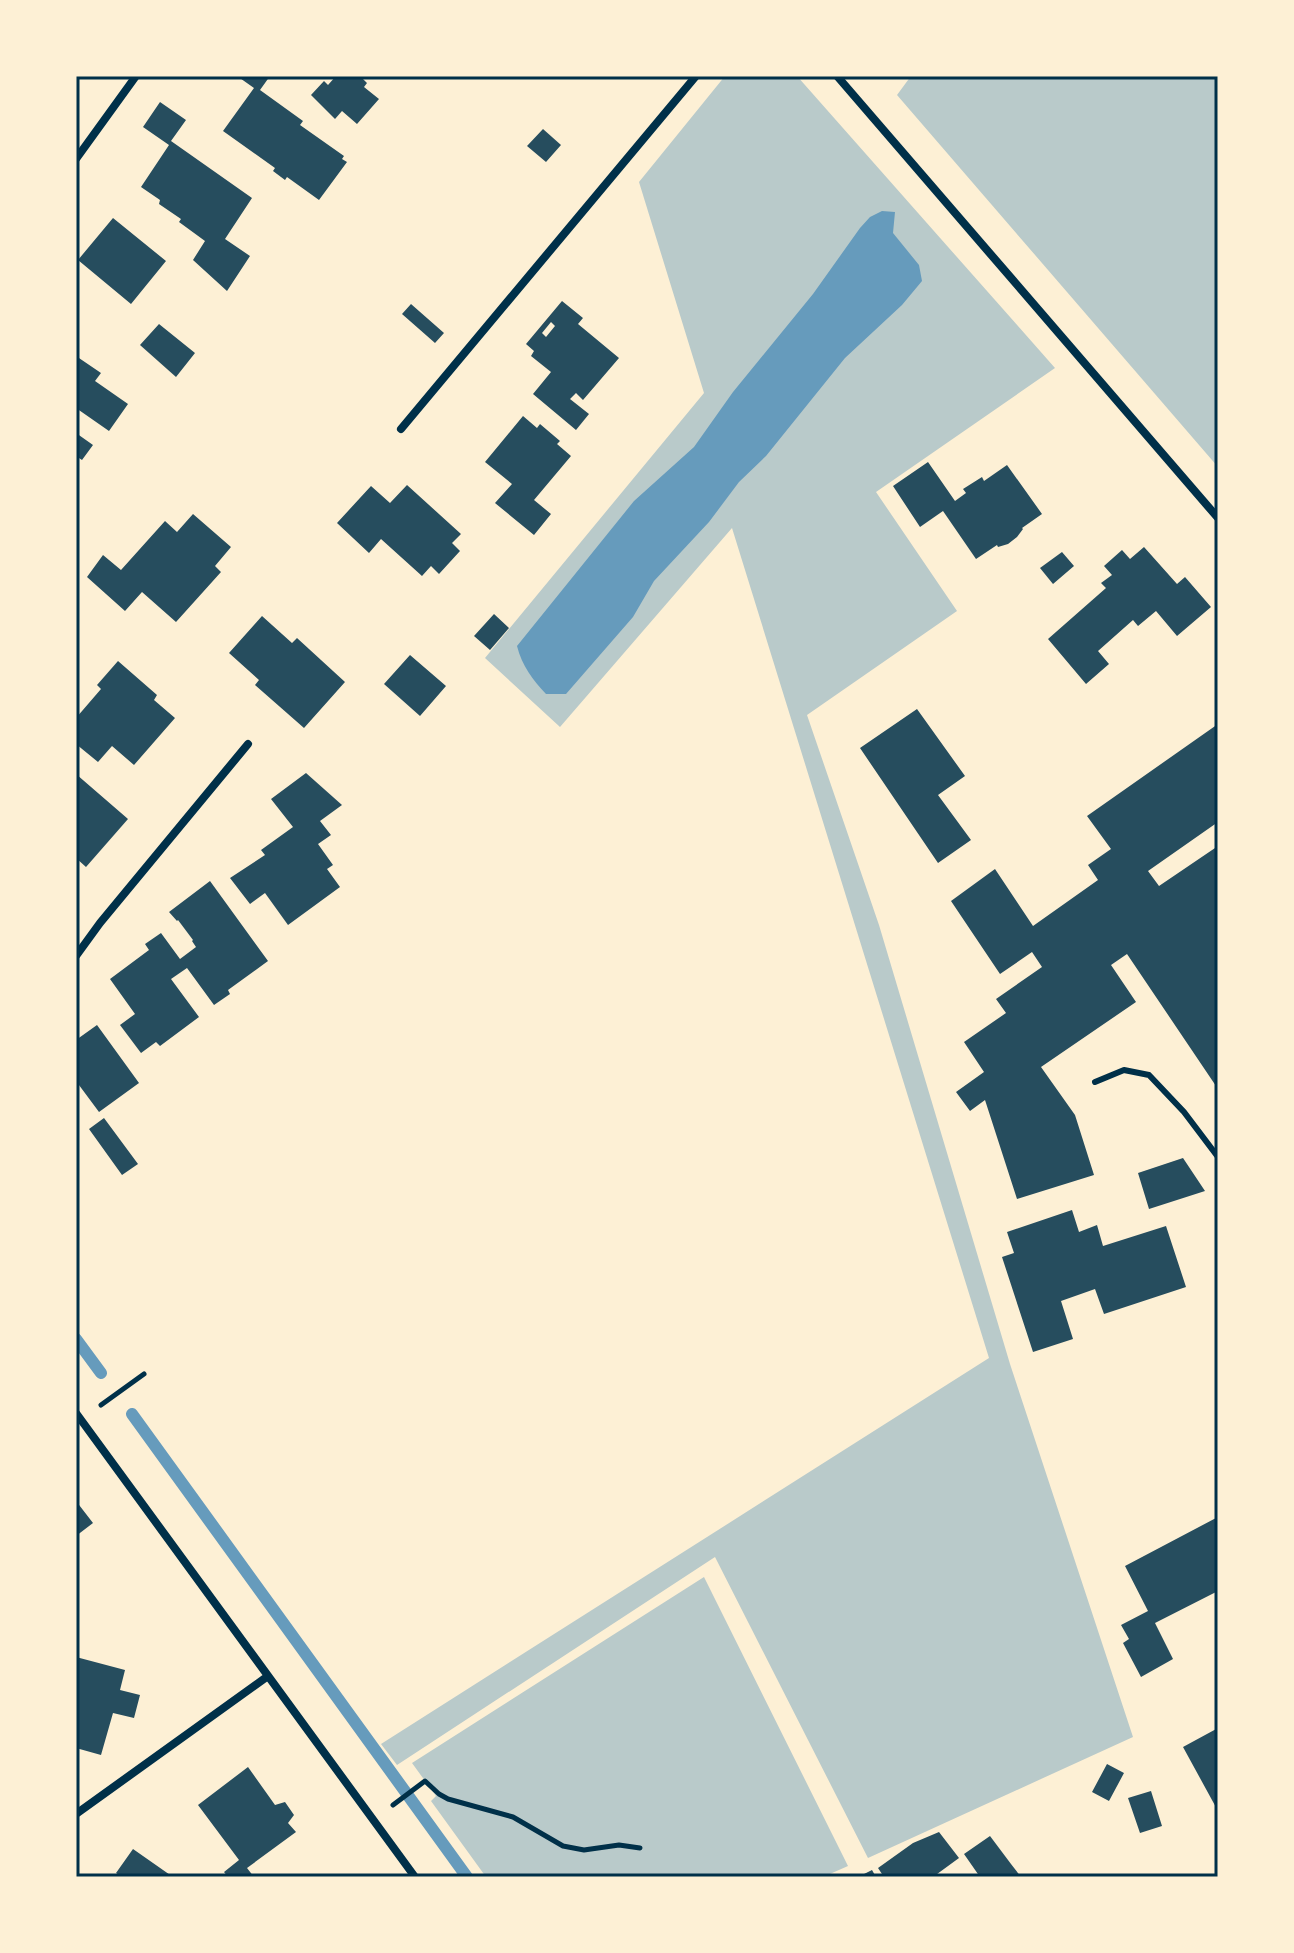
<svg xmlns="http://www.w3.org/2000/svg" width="1294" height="1953" font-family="'Source Serif 4',serif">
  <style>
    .green { fill: #b9caca }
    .water { fill: #669bbc }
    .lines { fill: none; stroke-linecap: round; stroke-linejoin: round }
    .stream { stroke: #669bbc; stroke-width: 12 }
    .building { fill: #264d5e; fill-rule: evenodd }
    .path { stroke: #003049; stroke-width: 5 }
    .service { stroke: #003049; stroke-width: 6 }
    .minor { stroke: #003049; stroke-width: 8 }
    .neatline { fill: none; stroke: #003049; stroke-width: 3 }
  </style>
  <rect width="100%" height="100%" fill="#fdf0d5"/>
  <path class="green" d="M725 76H797L1055 368 876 492 957 611 807 715 879 925 1010 1364 1133 1737 868 1858 715 1557 397 1765 381 1744 989 1358 732 528 560 727 485 658 704 393 639 182Z
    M911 76H1218V467L897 95Z
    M704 1577 848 1866 823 1877H486L431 1801 436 1796 412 1763Z"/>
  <path class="water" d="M882 211 895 212 893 233 919 265 922 281 902 305 845 358 766 456 739 482 709 522 654 581 633 617 566 694H546C533 680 522 666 517 646L634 501 694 447 733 392 813 294 860 228 870 217Z"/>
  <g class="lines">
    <path class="stream" d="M76 1339 101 1373
      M132 1414 467 1877"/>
  </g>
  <path class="building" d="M237 76H270L260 90 303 121 300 125 344 156 342 159 347 162 319 200 287 177 285 180 273 171 275 168 223 131 254 88Z
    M336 76H360L367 83 364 87 379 99 357 124 342 111 335 119 311 95 324 81 328 85Z
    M160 102 186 120 171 141 252 198 225 239 250 256 227 291 193 260 205 241 179 222 181 219 159 204 160 200 141 187 169 145 143 127Z
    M543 129 561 145 546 162 527 146Z
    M113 218 166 261 131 304 78 260Z
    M562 301 583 318 578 324 619 358 583 400 576 393 570 399 589 414 576 430 533 394 551 372 531 356 534 351 526 344ZM551 322 555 326 546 337 542 333Z
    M411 304 444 333 435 343 402 314Z
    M159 324 195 353 176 377 140 345Z
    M76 356 101 373 95 381 128 404 109 431 76 408Z
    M523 416 537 428 540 424 560 441 557 444 571 456 534 500 551 514 534 535 495 503 512 484 485 462Z
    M76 433 93 445 82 460 76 456Z
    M928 462 955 501 966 493 963 489 982 477 984 481 1007 465 1042 514 1022 528 1023 529 1017 537 1008 544 998 547 997 545 976 559 943 511 920 527 893 486Z
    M407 485 461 534 452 543 460 551 439 574 431 566 422 576 381 539 369 553 337 523 371 486 390 503Z
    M193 514 231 547 215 566 221 572 176 622 142 592 125 611 87 577 103 555 121 570 165 521 177 532Z
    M1144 547 1177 584 1185 577 1211 607 1177 636 1156 611 1138 626 1133 620 1098 651 1109 664 1086 684 1048 639 1106 588 1101 583 1112 575 1104 566 1122 550 1130 559Z
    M1062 552 1074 566 1053 584 1040 568Z
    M494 614 509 628 490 650 474 636Z
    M262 616 292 643 297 638 345 682 304 728 255 685 259 680 229 653Z
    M410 655 446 686 420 716 384 684Z
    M118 661 157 695 154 700 175 718 134 765 112 746 98 762 76 744V718L101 689 97 685Z
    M917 709 965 776 938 795 971 840 938 863 860 748Z
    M1218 724V822L1148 871 1159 886 1218 846V1089L1127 954 1111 965 1136 1002 1041 1067 1075 1115 1094 1175 1017 1199 985 1100 970 1111 956 1092 984 1072 964 1042 1006 1013 996 999 1042 967 1032 952 1000 974 951 901 995 869 1033 926 1098 880 1088 865 1111 849 1087 816Z
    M306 773 342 805 320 821 331 835 318 844 333 865 327 869 340 887 288 925 265 893 250 904 230 878 265 855 261 850 293 827 271 799Z
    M76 774 128 819 86 867 76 858Z
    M210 881 268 961 228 990 230 994 214 1005 187 968 171 979 199 1017 160 1046 156 1042 141 1053 120 1025 135 1014 110 979 149 950 145 944 161 933 180 959 196 947 192 941 193 940 178 920 177 921 169 912Z
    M97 1025 139 1083 99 1112 76 1081V1040Z
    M104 1118 138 1164 122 1175 89 1129Z
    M1183 1158 1205 1191 1149 1209 1138 1173Z
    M1072 1210 1079 1232 1097 1225 1103 1246 1166 1226 1186 1287 1104 1314 1095 1289 1061 1301 1073 1339 1033 1352 1002 1257 1014 1253 1007 1232Z
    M76 1501 93 1523 76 1536Z
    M1216 1518 1218 1522V1591L1155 1623 1173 1659 1141 1677 1123 1643 1129 1639 1121 1625 1148 1611 1125 1566Z
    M76 1657 125 1670 120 1690 140 1695 134 1718 113 1713 101 1755 76 1748Z
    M1218 1728V1811L1183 1747Z
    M1107 1764 1124 1773 1109 1801 1092 1792Z
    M248 1767 275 1805 285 1802 294 1815 288 1823 296 1832 247 1868 254 1877H228L224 1872 239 1860 198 1805Z
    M1151 1791 1162 1826 1140 1833 1128 1798Z
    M939 1832 959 1858 933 1877H884L878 1868 913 1843Z
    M990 1836 1011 1864 1021 1877H980L964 1854Z
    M133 1849 173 1877H122L116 1873Z
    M872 1870 876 1877H858Z"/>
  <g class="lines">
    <path class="path" d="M101 1405 144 1374
      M393 1805 425 1781 439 1794 448 1799 513 1817 563 1846 584 1850 619 1845 640 1848"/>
    <path class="service" d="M1095 1082 1124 1070 1149 1075 1184 1112 1218 1157"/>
    <path class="minor" d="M837 76 1218 518
      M76 159 136 76
      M401 429 696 76
      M76 956 100 923 248 744
      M76 1413 415 1877
      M76 1814 268 1676"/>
  </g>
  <rect width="1294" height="1953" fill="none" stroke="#fdf0d5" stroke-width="156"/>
  <rect x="78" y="78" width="1138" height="1797" class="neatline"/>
</svg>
